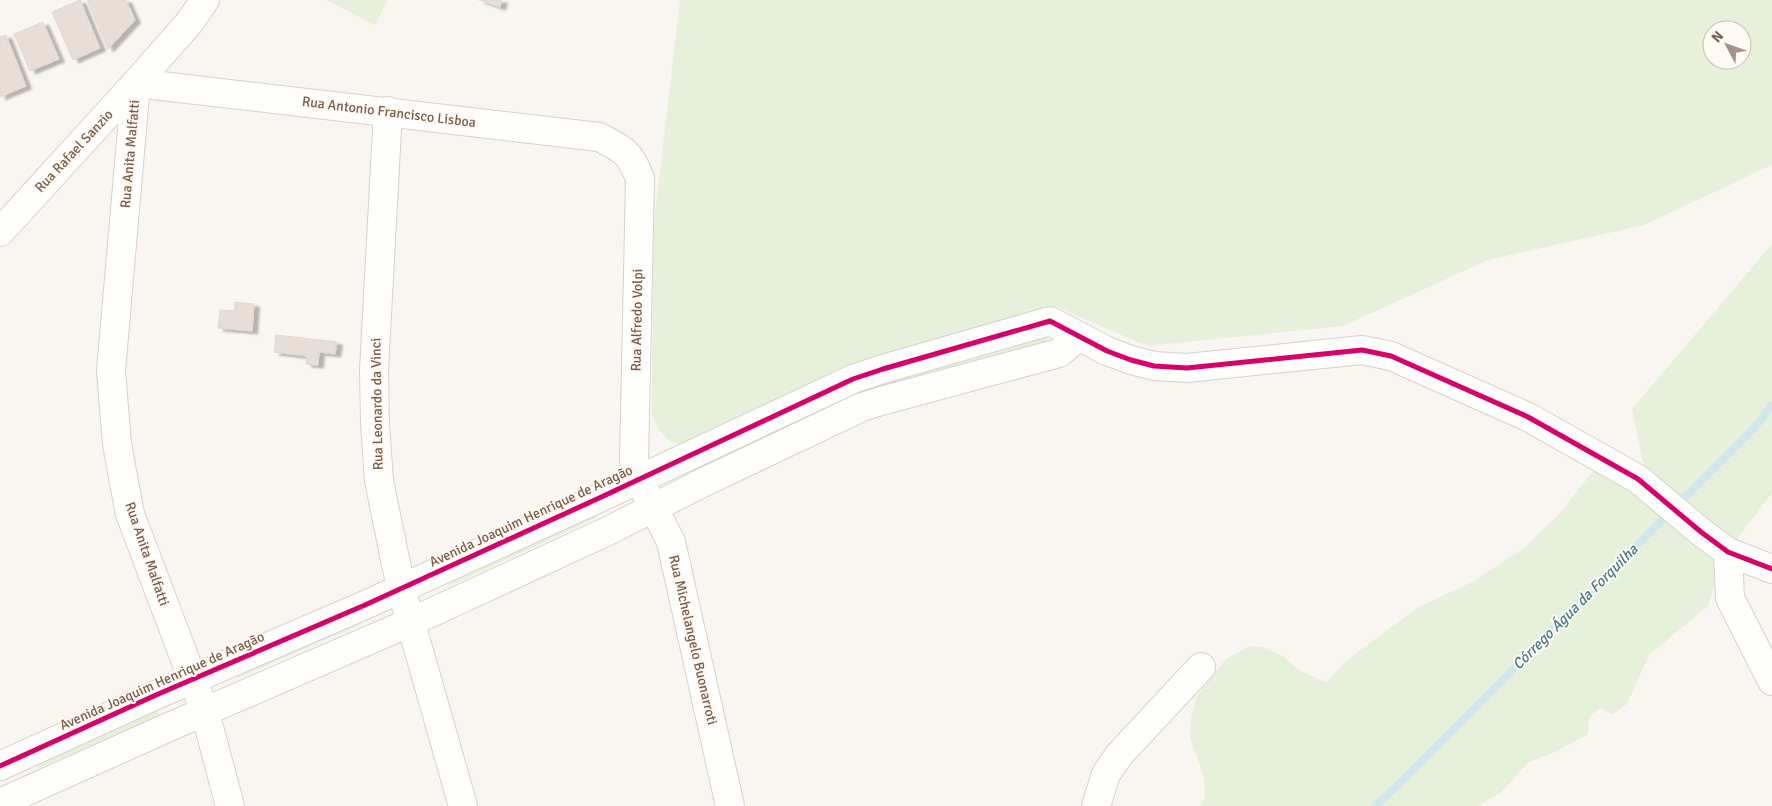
<svg xmlns="http://www.w3.org/2000/svg" width="1772" height="806" font-family="Signika,sans-serif">
  <style>
    .green { fill: #e7f0db; fill-rule: evenodd }
    .lines { fill: none; stroke-linecap: round; stroke-linejoin: round }
    .stream { stroke: #d0e8ea; stroke-width: 8 }
    .building { fill: #e6ded7; stroke: #e2d8d2; filter: url(#shadow) }
    .street-casing { stroke: #d7d1cb; stroke-width: 30 }
    .street { stroke: #fefefd; stroke-width: 28 }
    .cycleway-casing { stroke: #fffaf3; stroke-width: 8 }
    .cycleway { stroke: #d6006c; stroke-width: 5 }
    .labels { text-anchor: middle; dominant-baseline: central; stroke-width: 4; stroke-linejoin: round; paint-order: stroke }
    .street-label { font-size: 14px; fill: #7a5c4d; stroke: #fffaf3 }
    .water-label { font-size: 15px; font-style: italic; fill: #437c86; stroke: #fffaf3 }
  </style>
  <defs>
    <filter id="shadow"><feDropShadow dx="5.5" dy="3" stdDeviation="1" flood-color="#0004"/></filter>
  </defs>
  <rect width="100%" height="100%" fill="#f9f5f0"/>
  <path class="green" d="M327 0H388L375 25Z
    M680 0H1772V165L1644 225 1488 260 1343 326 1147 346 1057 307 921 348 689 447C668 444 659 434 652 415L653 231ZM1712 30H1742V60H1712Z
    M1772 244V493L1728 551 1644 467 1632 409Z
    M1045 334 1048 343 961 364 872 390 870 381Z
    M840 396 844 404 701 467 697 460Z
    M1595 469 1632 490 1722 551 1717 577 1708 606 1649 655 1627 704 1612 715 1600 708 1589 717 1588 734 1555 752 1529 762 1500 793 1477 806H1200L1205 797 1204 777 1190 738 1191 718 1197 696 1225 660 1249 646 1262 647 1283 656 1300 671 1326 682 1347 660 1417 608 1474 581 1524 548 1558 515Z
    M594 514 596 518 449 586 447 582Z
    M357 615 361 624 238 678 235 670Z
    M157 707 160 716 39 768 35 760Z"/>
  <g class="lines">
    <path class="stream" d="M1677 505 1754 428 1772 405
      M1375 806 1399 784 1669 513"/>
  </g>
  <path class="building" d="M80 0 100 48 73 60 52 12Z
    M87 0H126L135 20 108 49Z
    M479 0H502L500 7Z
    M43 22 59 59 30 71 14 34Z
    M6 35 26 86 0 97V37Z
    M235 302 254 304 252 331 218 328 220 310 234 311Z
    M276 335 337 342 335 354 319 352 318 365 306 364 307 356 274 352Z"/>
  <g class="lines">
    <defs>
      <path id="street" d="M388 111 374 370 375 424 379 481 401 588 463 806
        M0 232 136 83 189 23 205 0
        M1728 552 1730 598 1772 681
        M0 766 156 695 365 605 597 499 853 379 883 369 1050 321 1107 351 1131 360 1154 366 1187 368 1362 350 1391 356 1528 417 1638 479 1701 532 1728 552 1772 569
        M0 803 169 727 411 622 610 530 700 484 862 407 881 401 1059 353 1078 337
        M230 806 205 712 130 514 117 444 111 371 136 83 599 137C623 149 631 153 640 179L634 460 639 479 671 542 730 806
        M1096 806 1106 774 1119 755 1201 667"/>
    </defs>
    <use href="#street" class="street-casing"/>
    <use href="#street" class="street"/>
    <defs>
      <path id="cycleway" d="M0 766 156 695 365 605 597 499 853 379 883 369 1050 321 1107 351 1131 360 1154 366 1187 368 1362 350 1391 356 1528 417 1638 479 1701 532 1728 552 1772 569"/>
    </defs>
    <use href="#cycleway" class="cycleway-casing"/>
    <use href="#cycleway" class="cycleway"/>
  </g>
  <g class="labels">
    <g class="street-label">
      <text transform="translate(389 112) rotate(7)">Rua Antonio Francisco Lisboa</text>
      <text transform="translate(74 151) rotate(-47)">Rua Rafael Sanzio</text>
      <text transform="translate(130 154) rotate(-85)">Rua Anita Malfatti</text>
      <text transform="translate(637 320) rotate(-89)">Rua Alfredo Volpi</text>
      <text transform="translate(377 404) rotate(-91)">Rua Leonardo da Vinci</text>
      <text transform="translate(531 516) rotate(-25)">Avenida Joaquim Henrique de Aragão</text>
      <text transform="translate(147 554) rotate(71)">Rua Anita Malfatti</text>
      <text transform="translate(693 640) rotate(77)">Rua Michelangelo Buonarroti</text>
      <text transform="translate(162 681) rotate(-24)">Avenida Joaquim Henrique de Aragão</text>
    </g>
    <g class="water-label">
      <text transform="translate(1575 607) rotate(-45)">Córrego Água da Forquilha</text>
    </g>
  </g>
  <g transform="translate(1727 45) rotate(311)"><circle r="24" fill="#fffaf3" stroke="#cabbb1"/>
  <path d="M0-4L9 19L0 12L-9 19Z" fill="#a69286"/>
  <text y="-8" font-size="14" font-weight="bold" text-anchor="middle" fill="#7a5c4d">N</text>
  </g>
</svg>
